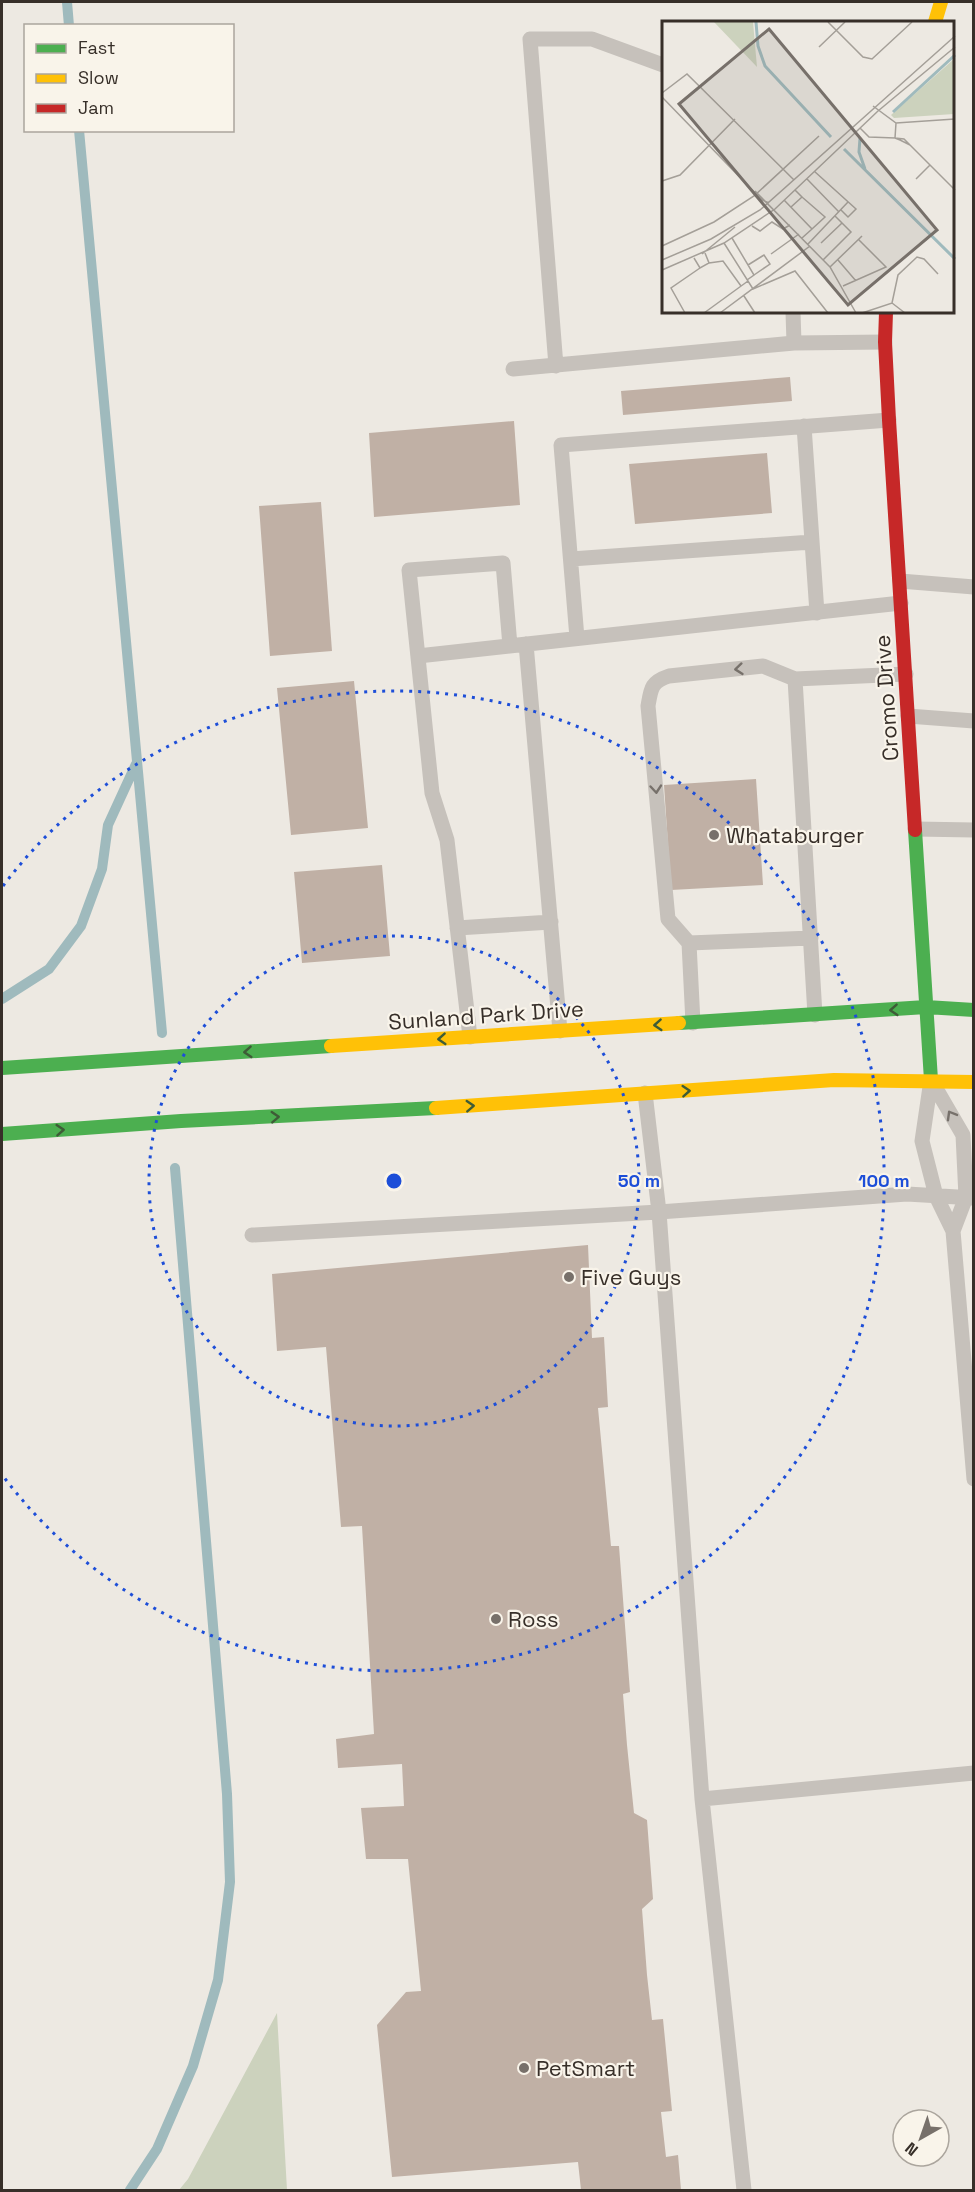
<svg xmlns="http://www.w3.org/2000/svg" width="975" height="2192" font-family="'Space Grotesk',sans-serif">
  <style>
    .green { fill: #ccd2bd }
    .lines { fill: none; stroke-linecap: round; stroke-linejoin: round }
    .stream { stroke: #9fbabd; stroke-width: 10 }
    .building { fill: #c0b0a5 }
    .lane { stroke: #c6c1bb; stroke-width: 15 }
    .fast { stroke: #4caf50; stroke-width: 14 }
    .slow { stroke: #ffc107; stroke-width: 14 }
    .jam { stroke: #c62828; stroke-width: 14 }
    .oneway { stroke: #77716b }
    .oneway2 { stroke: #3e5c37 }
    .ring { fill: none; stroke: #1d4ed8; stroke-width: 3; stroke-dasharray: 3 6 }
    .poi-dot { fill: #77706a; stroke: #f9f4ea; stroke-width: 2 }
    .labels { text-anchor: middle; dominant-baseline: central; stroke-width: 4.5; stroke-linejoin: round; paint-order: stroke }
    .street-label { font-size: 22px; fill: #372f29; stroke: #f9f4ea }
    .poi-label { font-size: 22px; fill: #372f29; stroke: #f9f4ea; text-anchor: start }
    .inset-river { fill: none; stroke: #9fbabd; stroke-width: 3 }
    .inset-road { fill: none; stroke: #a49f98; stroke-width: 1.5 }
    .view { fill: #77706a; fill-opacity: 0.15; stroke: #77706a; stroke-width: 3 }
    .inset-edge { fill: none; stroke: #372f29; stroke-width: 3 }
    .centre { fill: #1d4ed8; stroke: #f9f4ea; stroke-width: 3 }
    .ring-label { font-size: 18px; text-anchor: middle; font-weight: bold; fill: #1d4ed8; stroke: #f9f4ea; stroke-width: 4.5; stroke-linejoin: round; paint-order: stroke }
  </style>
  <rect width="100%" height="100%" fill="#ede9e2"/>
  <path class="green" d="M277 2013 287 2190H179L188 2179Z"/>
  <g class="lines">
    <path class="stream" d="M67 2 69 26
      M79 130 162 1033
      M2 999 49 969 81 926 102 869 108 825 136 764
      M130 2190 157 2149 193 2066 218 1980 230 1882 227 1794 175 1168"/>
  </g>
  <path class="building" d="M790 377 792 401 623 415 621 391Z
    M514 421 520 505 374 517 369 433Z
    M767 453 772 513 635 524 629 464Z
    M321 502 332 651 270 656 259 506Z
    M354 681 368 828 291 835 277 688Z
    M756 779 763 885 671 890 664 785Z
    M382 865 390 956 302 963 294 872Z
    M588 1245 592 1338 604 1337 608 1407 598 1408 611 1546H619L630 1692 623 1694 627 1745 634 1813 647 1820 653 1899 642 1909 647 1975 652 2020 663 2019 672 2111 661 2112 666 2157 678 2155 681 2190H581L578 2162 392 2177 377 2025 406 1992 421 1991 408 1859H366L361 1808 404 1806 402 1764 338 1768 336 1739 374 1734 362 1526 341 1527 326 1347 277 1351 272 1274Z"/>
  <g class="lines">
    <path class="lane" d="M793 312 794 343
      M556 366 530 39H592L663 65
      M513 369 794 343 885 342
      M804 426 817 613
      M571 559 812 542
      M900 581 974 587
      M577 638 561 445 889 420
      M526 644 560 1031
      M418 656 901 603
      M908 716 974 721
      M915 829 974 830
      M457 928 551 922
      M689 943 668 919 648 706C651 688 651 682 669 676L763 666 795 679
      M815 1015 795 679 906 674
      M693 1023 689 943 811 938
      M470 1037 447 840 432 793 409 570 503 563 510 646
      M931 1080 922 1141 936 1196 953 1231 974 1479
      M931 1080 963 1135 966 1197 953 1231
      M645 1093 659 1212 702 1799 744 2190
      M252 1235 659 1212 907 1194 974 1198
      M702 1799 974 1773"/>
    <path class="fast" d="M915 830 931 1080
      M679 1023 926 1007 974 1010
      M2 1068 331 1046
      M2 1134 181 1121 436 1108"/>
    <path class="slow" d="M935 22 941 2
      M331 1046 679 1023
      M436 1108 834 1080 974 1082"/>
    <path class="jam" d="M886 312 885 342 889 420 915 830"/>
  </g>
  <defs><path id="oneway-chevron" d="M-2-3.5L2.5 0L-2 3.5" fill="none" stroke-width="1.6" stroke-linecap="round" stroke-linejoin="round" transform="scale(1.5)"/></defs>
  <g class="oneway">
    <use href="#oneway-chevron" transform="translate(739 669) rotate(174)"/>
    <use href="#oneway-chevron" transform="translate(656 789) rotate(85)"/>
    <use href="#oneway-chevron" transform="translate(951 1115) rotate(-120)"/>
  </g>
  <g class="oneway2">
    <use href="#oneway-chevron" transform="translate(894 1010) rotate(176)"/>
    <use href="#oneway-chevron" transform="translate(658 1025) rotate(176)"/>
    <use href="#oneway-chevron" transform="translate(442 1039) rotate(176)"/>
    <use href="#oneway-chevron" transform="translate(248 1052) rotate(176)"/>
    <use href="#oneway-chevron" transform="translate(686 1091) rotate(-4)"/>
    <use href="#oneway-chevron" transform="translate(470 1106) rotate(-3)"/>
    <use href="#oneway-chevron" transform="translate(275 1117) rotate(-3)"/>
    <use href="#oneway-chevron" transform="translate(60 1130) rotate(-4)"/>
  </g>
  <g class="ring">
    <circle cx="394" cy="1181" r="245"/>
    <path d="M3 886A490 490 0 1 1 3 1476"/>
  </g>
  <g class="poi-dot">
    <circle cx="714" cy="835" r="6"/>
    <circle cx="569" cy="1277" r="6"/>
    <circle cx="496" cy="1619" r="6"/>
    <circle cx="524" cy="2068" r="6"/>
  </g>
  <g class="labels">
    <g class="street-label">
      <text transform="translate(886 698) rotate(-94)">Cromo Drive</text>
      <text transform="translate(486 1015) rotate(-4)">Sunland Park Drive</text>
    </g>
    <g class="poi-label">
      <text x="726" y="835">Whataburger</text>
      <text x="581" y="1277">Five Guys</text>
      <text x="508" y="1619">Ross</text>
      <text x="536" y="2068">PetSmart</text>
    </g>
  </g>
  <g transform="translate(662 21)">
    <rect width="292" height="292" fill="#ede9e2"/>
    <path d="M52 1H91L95 46ZM292 38V93L232 97 229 94Z" fill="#ccd2bd"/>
    <path class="inset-river" d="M94 1 96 25 103 45 169 116M231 91 293 34M198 117 197 131 203 148M182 128 293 238"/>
    <path class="inset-road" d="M166 1 201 36 210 38 250 1M157 26 183 1M0 72 25 53 132 159M0 76 100 179 107 182M211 85 234 102 293 98M198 107 207 116 233 117 234 102M233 117 242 118 248 124 238 119ZM248 124 293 169M152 150 194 188 186 196 179 189M145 158 177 191M254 158 268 144M0 160 18 154 73 98M93 170 168 246 194 292M140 176 163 196 150 208M122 179 150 208 140 217M129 186 140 176 133 169M90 205 98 210 110 201 121 208 128 204M70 217 92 254 85 259M62 222 91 268 133 250 166 292M159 222 180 202M146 223 186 181M0 225 52 201 92 175 157 115M40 233 73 206M109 233 137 213M32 237 38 247 47 242 43 232M0 239 49 218 98 189 293 15M161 239 189 211 173 195M176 239 194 260M47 242 61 240 79 265M86 244 102 234 108 243 92 254M168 246 200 215M0 249 62 222 113 188 216 90 293 26M181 265 224 246 196 218M82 275 93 292M230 282 236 254 255 236 262 238 276 253M23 292 9 267 38 247M42 292 86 260M58 292 148 225M200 292 230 282 243 292"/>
    <path class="view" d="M107 8 275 209 186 284 17 83Z"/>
    <rect width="292" height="292" class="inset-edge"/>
  </g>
  <circle cx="394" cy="1181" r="9" class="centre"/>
  <g class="ring-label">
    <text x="639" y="1187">50 m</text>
    <text x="884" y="1187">100 m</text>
  </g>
  <rect width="975" height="2192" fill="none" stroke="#372f29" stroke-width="6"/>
  <rect x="24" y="24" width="210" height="108" fill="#f9f4ea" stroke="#aba59d" stroke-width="1.5"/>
  <rect x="36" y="44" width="30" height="9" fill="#4caf50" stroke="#aba59d" stroke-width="1.5"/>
  <text x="78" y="54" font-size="18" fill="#372f29">Fast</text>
  <rect x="36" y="74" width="30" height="9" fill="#ffc107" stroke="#aba59d" stroke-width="1.5"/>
  <text x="78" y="84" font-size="18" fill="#372f29">Slow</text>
  <rect x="36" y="104" width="30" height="9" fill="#c62828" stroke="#aba59d" stroke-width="1.5"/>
  <text x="78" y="114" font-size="18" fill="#372f29">Jam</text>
  <g transform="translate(921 2138) rotate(220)"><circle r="28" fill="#f9f4ea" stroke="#aba59d" stroke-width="1.5"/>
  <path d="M0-4.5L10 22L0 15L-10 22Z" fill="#77706a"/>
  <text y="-9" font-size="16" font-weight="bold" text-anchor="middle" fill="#372f29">N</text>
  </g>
</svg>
